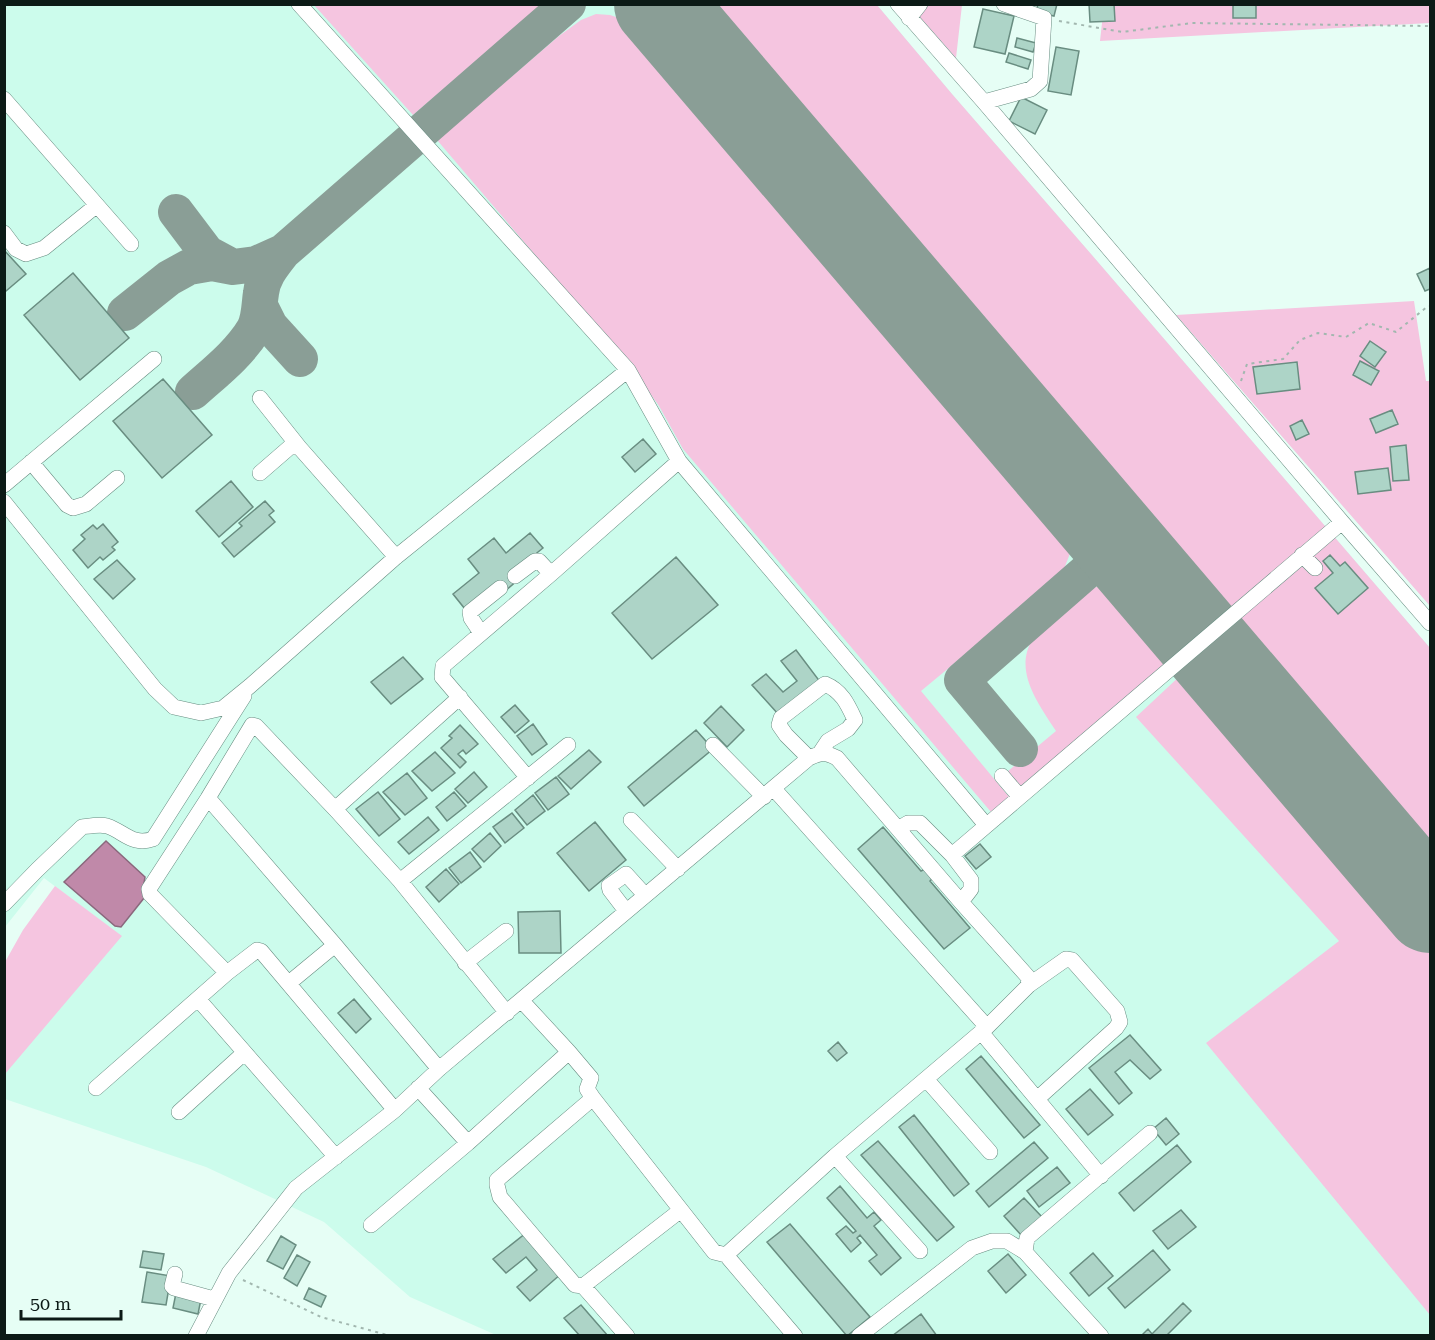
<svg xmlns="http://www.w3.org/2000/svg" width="1435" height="1340" font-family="'Roboto Serif',serif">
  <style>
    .built { fill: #ccfcec }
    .green { fill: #f5c5e0 }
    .water { fill: #c089a9; stroke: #8a687d; stroke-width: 1.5 }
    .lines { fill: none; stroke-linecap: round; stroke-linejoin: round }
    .taxiway { stroke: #8a9e96; stroke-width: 36 }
    .runway { stroke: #8a9e96; stroke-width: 90 }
    .building { fill: #add4c7; stroke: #698d81; stroke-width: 1.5 }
    .minor-casing { stroke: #678c80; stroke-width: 16 }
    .path { stroke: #a2b7af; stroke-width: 2; stroke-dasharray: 3 4.5; stroke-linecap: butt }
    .minor { stroke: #fff; stroke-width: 15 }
  </style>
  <rect width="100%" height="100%" fill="#e6fef5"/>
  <path class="built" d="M5 5H877L952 94 1091 254 1430 648V1335H496L410 1297 324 1222 206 1167 5 1099V1072L121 936 44 878 5 927Z"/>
  <path class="green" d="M314 5H542L413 115Z
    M700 5H877L952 94 1091 254 1430 648V880L714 43 703 8Z
    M909 5H962L956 58Z
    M1104 5H1430V23L1100 41Z
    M596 14 610 15 628 21 654 49 689 62 1071 513 1075 535 1071 551 1062 574 921 691 1010 798 991 812 683 449 659 406 634 371 437 140 559 36 581 20Z
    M1414 301 1426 381H1430V606L1176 315Z
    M1108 584 1120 586 1140 594 1189 650 1023 790 1007 772 1056 731C1026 686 1006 655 1056 612 1071 600 1088 587 1108 584Z
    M1197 660 1430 933V1315L1206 1043 1339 941 1136 717Z
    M55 886 122 936 5 1074V962L23 930Z"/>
  <path class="water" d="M106 841 145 877 144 883 148 893 121 927 115 926 64 882Z"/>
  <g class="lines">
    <path class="taxiway" d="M176 212 207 253 233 267
      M260 306 270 326 300 359
      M125 313 169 278 189 267 212 263 233 267 256 264 283 252
      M193 392C214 373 239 354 254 329 260 317 259 305 261 293 263 276 273 265 283 252L568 4
      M1020 749 962 680 1119 543"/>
    <path class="runway" d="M659 4 1430 908"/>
  </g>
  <path class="building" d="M1038 4H1057L1054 16 1036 12Z
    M1089 4H1114L1115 21 1090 22Z
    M1233 4H1256V18H1233Z
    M983 9 1014 16 1005 54 974 47Z
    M1017 38 1036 43 1033 52 1015 47Z
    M1056 47 1079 51 1071 95 1048 91Z
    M1009 53 1031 60 1028 69 1006 62Z
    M1021 97 1047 110 1035 134 1009 121Z
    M4 250 26 274 6 291 4 289Z
    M1430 268V289L1425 291 1417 274Z
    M73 273 129 338 80 380 24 315Z
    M1370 341 1386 352 1375 367 1360 356Z
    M1360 361 1379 371 1371 385 1353 375Z
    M1297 362 1300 389 1257 394 1253 367Z
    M163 379 212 435 162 478 113 421Z
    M1392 410 1398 424 1376 433 1370 419Z
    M1302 420 1309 434 1296 440 1290 426Z
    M643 439 656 454 635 472 622 457Z
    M1406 445 1409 480 1393 481 1390 447Z
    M1388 468 1391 490 1358 494 1355 472Z
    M231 481 253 507 219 537 196 511Z
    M265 501 274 511 269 515 275 522 234 557 222 543 242 526 239 523Z
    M103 524 118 542 112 547 115 550 103 560 100 557 88 568 73 550 85 539 81 535 93 525 97 529Z
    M530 533 543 548 512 573 518 580 504 592 465 609 453 594 479 573 468 559 494 538 506 553Z
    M1330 555 1340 566 1345 562 1368 588 1338 614 1315 588 1333 573 1323 561Z
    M676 557 718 605 652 659 612 613Z
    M117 560 135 579 113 599 94 579Z
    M796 650 821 683 779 715 752 685 766 674 783 692 797 681 781 661Z
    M403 657 423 679 391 704 371 682Z
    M515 705 529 721 515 733 501 717Z
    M721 706 744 730 727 747 704 723Z
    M533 724 547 744 532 755 517 736Z
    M460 725 478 744 466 754 463 750 458 754 466 762 460 768 441 748 452 738 449 736Z
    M696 730 713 749 644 806 628 787Z
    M589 750 601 762 571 789 558 776Z
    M435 752 455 773 432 791 412 771Z
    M474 772 487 787 468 803 455 789Z
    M407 773 427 798 405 815 383 792Z
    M556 777 569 794 548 810 535 793Z
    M378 792 400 819 379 836 356 809Z
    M454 792 466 806 447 821 436 807Z
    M533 795 545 811 527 825 515 810Z
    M512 813 524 828 505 843 493 827Z
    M428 817 439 830 409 854 398 842Z
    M595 822 626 860 589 891 557 853Z
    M883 827 921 871 925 869 932 879 930 881 970 928 944 949 858 849Z
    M490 833 501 846 484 862 472 849Z
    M980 844 991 857 976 869 965 856Z
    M470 852 481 867 461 883 449 868Z
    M446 869 459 884 439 902 426 887Z
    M560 911 561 953H519L518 912Z
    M354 999 371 1019 356 1033 338 1013Z
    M1130 1035 1161 1070 1150 1079 1130 1060 1115 1072 1132 1093 1119 1104 1089 1068Z
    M838 1042 847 1053 837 1061 828 1051Z
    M981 1056 1040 1125 1024 1138 966 1069Z
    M1090 1089 1113 1115 1088 1135 1066 1109Z
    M914 1115 969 1184 954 1196 899 1127Z
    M1166 1118 1179 1134 1166 1145 1153 1129Z
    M878 1141 954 1227 937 1241 861 1155Z
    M1034 1142 1048 1158 989 1207 976 1191Z
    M1177 1145 1191 1162 1134 1211 1119 1193Z
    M1057 1167 1070 1183 1039 1207 1027 1191Z
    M840 1186 867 1218 874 1212 881 1220 874 1226 901 1258 881 1275 869 1261 877 1255 860 1235 857 1238 861 1243 851 1252 836 1234 846 1226 853 1233 856 1231 827 1198Z
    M1024 1198 1042 1217 1021 1235 1004 1216Z
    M1181 1210 1196 1227 1168 1249 1153 1231Z
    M790 1224 870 1317 847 1336 767 1242Z
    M526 1233 562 1273 530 1301 517 1287 537 1270 526 1257 506 1273 493 1259Z
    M281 1236 296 1245 283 1269 267 1261Z
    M1153 1250 1170 1270 1125 1308 1108 1288Z
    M143 1251 164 1254 161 1270 140 1267Z
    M1093 1253 1113 1276 1089 1296 1070 1273Z
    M1008 1254 1026 1275 1006 1293 988 1271Z
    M297 1255 310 1262 297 1286 284 1278Z
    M147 1272 171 1276 166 1305 142 1302Z
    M309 1288 326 1296 321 1307 304 1299Z
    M176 1293 201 1299 198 1314 173 1308Z
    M1183 1303 1191 1311 1166 1336H1141L1148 1329 1152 1334Z
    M581 1305 608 1336H580L564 1318Z
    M921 1314 937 1336H892Z"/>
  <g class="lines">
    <defs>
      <path id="minor" d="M299 4 628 370 679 461 986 825
        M898 4 984 102 1342 522 1430 623
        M909 18 920 4
        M4 99 131 244
        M984 102 1031 89 1040 81 1044 18 1004 4
        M4 233 16 249 26 254 44 248 97 205
        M260 398 299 447
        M31 462 67 505 73 508 86 504 117 478
        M260 473 290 447H299L396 557
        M4 485 154 359
        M4 502 155 689 174 707 201 713 223 708 250 686 396 557 628 370
        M1302 555 1315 568
        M515 576 535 561H539L551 574
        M481 633 471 618 470 612 500 588
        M713 745 764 797
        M809 758 786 735 779 725 781 718 825 684C842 691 848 705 855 720L848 729 828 741 820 753
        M1002 776 1020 797
        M528 778 442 677 443 666 551 574 679 461
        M774 789 987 1027
        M208 798 149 889 150 894 227 973
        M335 809 460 697
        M631 820 678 869
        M898 829 908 823H920L952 855 971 880V889L961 902
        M952 855 1342 522
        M400 881 568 745
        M4 904 37 870 82 827C90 826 100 824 107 826 125 832 132 846 153 839L244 696
        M626 911 610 890 609 886 626 874 645 895
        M465 963 506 931
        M289 983 335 945
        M1029 985 1066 959 1072 960 1117 1011 1120 1022 1116 1028 1037 1099
        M198 999 336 1157
        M981 1032 1101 1176
        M439 1069 335 945 208 798 252 725 256 726 335 809 400 881 507 1013
        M926 1079 990 1152
        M96 1088 227 973 257 950 261 951 395 1110
        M418 1088 468 1143
        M593 1098 497 1180V1185L500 1197 575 1285 583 1286 681 1210
        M179 1112 244 1053
        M835 1156 920 1251
        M371 1225 468 1143 569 1052 521 1000
        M726 1255 795 1336
        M175 1274 172 1286 174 1288 214 1299
        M583 1286 627 1336
        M196 1336 229 1273 296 1188 395 1110 439 1069 809 758C822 752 825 752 837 758L961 902 1028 977 1029 985 987 1027 835 1156 726 1255 714 1252 593 1098 587 1089 591 1078 569 1052
        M859 1336 972 1248 992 1241H1007L1025 1252
        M1101 1336 1025 1252 1027 1238 1150 1133"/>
    </defs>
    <use href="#minor" class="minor-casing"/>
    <path class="path" d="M1059 21 1122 32 1192 23 1430 26
      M1241 381 1247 364 1283 359 1300 340 1318 333 1346 337 1369 323 1396 332 1428 306H1430
      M243 1280 321 1317 391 1336"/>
    <use href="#minor" class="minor"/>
  </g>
  <rect width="1435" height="1340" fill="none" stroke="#0c1a16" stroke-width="12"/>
  <path d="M21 1310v9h100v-9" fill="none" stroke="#0c1a16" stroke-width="3"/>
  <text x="30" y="1310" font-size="18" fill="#0c1a16" stroke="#e6fef5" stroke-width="4.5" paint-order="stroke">50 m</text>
</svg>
